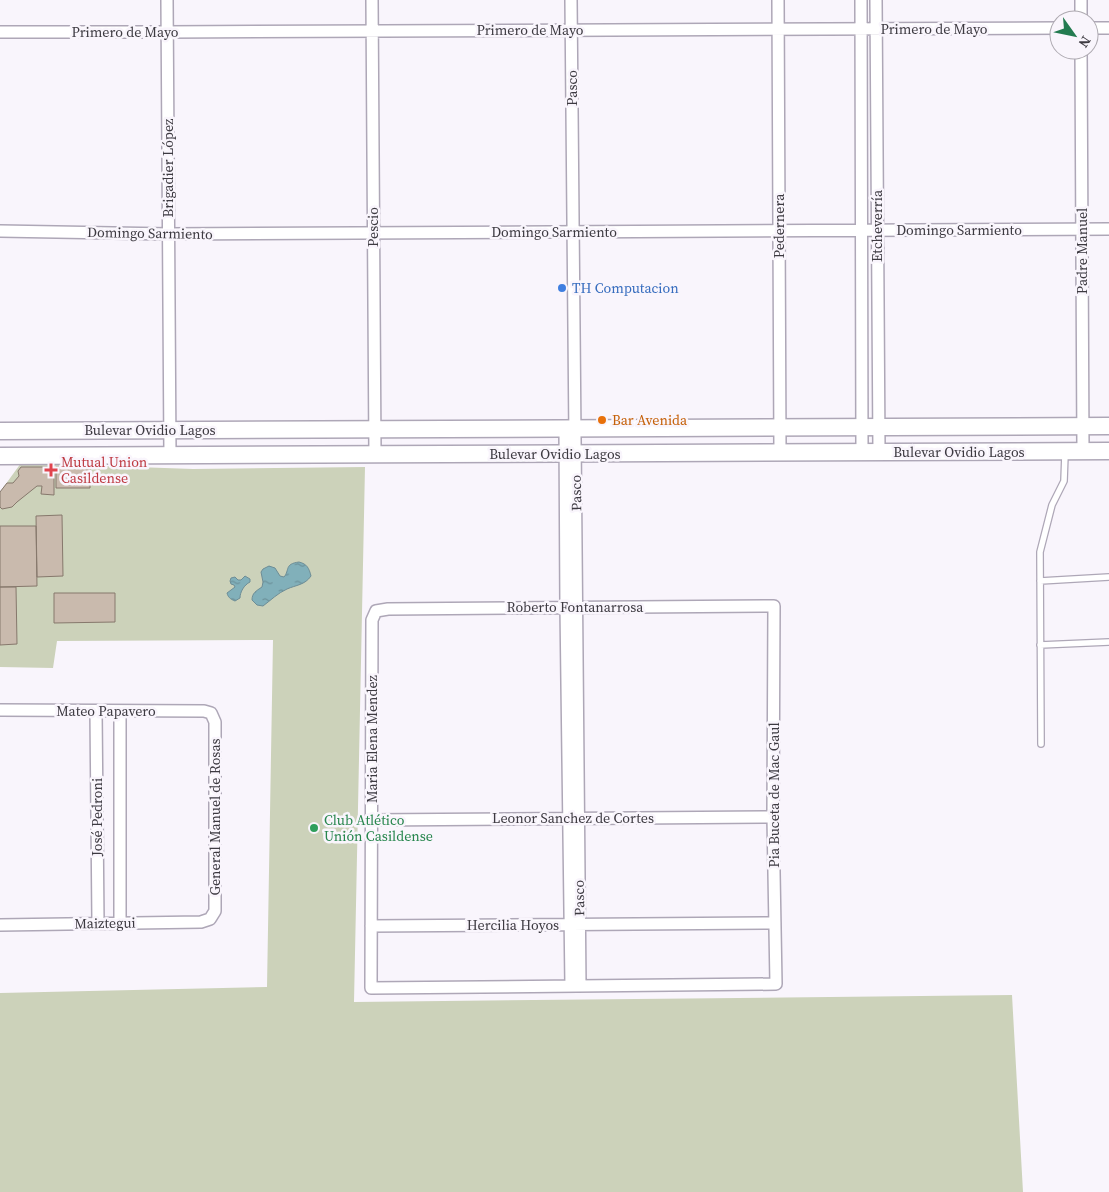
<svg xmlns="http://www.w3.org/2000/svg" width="1109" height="1192" font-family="'Source Serif 4',serif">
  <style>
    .garden { fill: #ccd2ba }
    .water { fill: url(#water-ripples); stroke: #6d8d96 }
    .building { fill: #c9baad; stroke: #86786c }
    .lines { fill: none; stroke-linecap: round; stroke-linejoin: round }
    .service-casing { stroke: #aea7b7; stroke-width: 8 }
    .minor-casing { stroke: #aea7b7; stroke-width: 14 }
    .secondary-casing { stroke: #aea7b7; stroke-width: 19 }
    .service { stroke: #fff; stroke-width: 5.5 }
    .minor { stroke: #fff; stroke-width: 11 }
    .secondary { stroke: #fff; stroke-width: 16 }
    .shop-dot { fill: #3f7fe0; stroke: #f9f5fc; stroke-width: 2 }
    .food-dot { fill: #e8710a; stroke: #f9f5fc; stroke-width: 2 }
    .health-dot { fill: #e0444e; stroke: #f9f5fc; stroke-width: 2 }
    .leisure-dot { fill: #2e9e5b; stroke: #f9f5fc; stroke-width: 2 }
    .labels { text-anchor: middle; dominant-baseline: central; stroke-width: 5; stroke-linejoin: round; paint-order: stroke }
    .street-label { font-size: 14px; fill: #3d3a41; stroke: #f9f5fc }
    .shop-label { font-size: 14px; fill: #366cbe; stroke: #f9f5fc; text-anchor: start }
    .food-label { font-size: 14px; fill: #c56008; stroke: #f9f5fc; text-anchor: start }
    .health-label { font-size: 14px; fill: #be3a42; stroke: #f9f5fc; text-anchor: start }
    .leisure-label { font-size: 14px; fill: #27864d; stroke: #f9f5fc; text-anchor: start }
  </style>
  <defs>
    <pattern id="water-ripples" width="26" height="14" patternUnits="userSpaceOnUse" patternTransform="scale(1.25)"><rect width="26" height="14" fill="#81b0ba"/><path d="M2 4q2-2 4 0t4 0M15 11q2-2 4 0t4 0" fill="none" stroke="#6b9099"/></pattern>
  </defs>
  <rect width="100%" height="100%" fill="#f9f5fc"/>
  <path class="garden" d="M21 463 193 469 365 467 354 1002 1012 995 1023 1192H0V993L267 987 273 640 57 641 53 668 0 667V492Z"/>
  <path class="water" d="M299 562C307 564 309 568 311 576 305 585 296 585 287 589 278 593 271 600 263 606L257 605 252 600C252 593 256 591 262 587L263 582 261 572 263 569 269 566 275 568 280 576 284 577C290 570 284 564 299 562Z
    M245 576 250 579V582C244 585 240 592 240 598L235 601C230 599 228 597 227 593L235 587 234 585 231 584 230 581 231 578 235 577 238 580H241Z"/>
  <path class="building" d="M21 467H54V495L41 494 42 486H37L17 502 12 507 2 509 0 507V492L7 483H13L19 476 18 471Z
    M56 467 90 468V488H56Z
    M62 515 63 576 37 577 36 516Z
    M0 526H36L37 586 0 587Z
    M0 587H16L17 644 0 645Z
    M54 593H115V622L54 623Z"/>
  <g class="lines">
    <defs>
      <path id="service" d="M1040 581 1109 577
        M1040 645 1109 642
        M1041 744 1040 552 1052 505 1064 481 1065 454"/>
      <path id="minor" d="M167 0 170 455
        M372 0 375 454
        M571 0 580 986
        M778 0 780 452
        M861 0 862 452
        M876 0 879 452
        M1081 0V20
        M1089 28H1109
        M0 32H168L1059 28
        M1081 50 1083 451
        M0 231 169 234 1109 229
        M565 429 566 607 571 986
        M774 606 773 817 776 984 371 988 372 620 376 611 388 609Z
        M0 710 204 711 211 713 215 722V911L210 919 201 922 0 925
        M96 711 98 923
        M372 820 773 817
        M120 923V711
        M371 926 775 923"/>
      <path id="secondary" d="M0 431 1109 426
        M0 456 1109 451"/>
    </defs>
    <use href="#service" class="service-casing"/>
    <use href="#minor" class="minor-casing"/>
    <use href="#secondary" class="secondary-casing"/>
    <use href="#service" class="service"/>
    <use href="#minor" class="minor"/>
    <use href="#secondary" class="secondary"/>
  </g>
  <circle class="shop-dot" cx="562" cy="288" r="5"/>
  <circle class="food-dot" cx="602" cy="420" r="5"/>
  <path class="health-dot" d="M48.5 462.5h5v5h5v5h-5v5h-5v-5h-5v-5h5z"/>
  <circle class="leisure-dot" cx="314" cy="828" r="5"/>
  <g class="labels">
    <g class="street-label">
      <text x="934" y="29">Primero de Mayo</text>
      <text x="530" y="30">Primero de Mayo</text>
      <text x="125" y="32">Primero de Mayo</text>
      <text transform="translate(572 88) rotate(-90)">Pasco</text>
      <text transform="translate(168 168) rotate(-90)">Brigadier López</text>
      <text transform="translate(779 226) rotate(-90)">Pedernera</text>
      <text transform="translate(877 226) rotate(-90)">Etcheverría</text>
      <text transform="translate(373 227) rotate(-90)">Pescio</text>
      <text x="959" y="230">Domingo Sarmiento</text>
      <text x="554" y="232">Domingo Sarmiento</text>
      <text transform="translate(150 233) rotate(1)">Domingo Sarmiento</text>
      <text transform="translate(1082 251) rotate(-90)">Padre Manuel</text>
      <text x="150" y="430">Bulevar Ovidio Lagos</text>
      <text x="959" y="452">Bulevar Ovidio Lagos</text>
      <text x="555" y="454">Bulevar Ovidio Lagos</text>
      <text transform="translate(576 493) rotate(-91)">Pasco</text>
      <text x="575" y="607">Roberto Fontanarrosa</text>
      <text x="106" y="711">Mateo Papavero</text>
      <text transform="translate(372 739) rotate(-90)">Maria Elena Mendez</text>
      <text transform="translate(774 795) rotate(-90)">Pia Buceta de Mac Gaul</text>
      <text transform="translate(97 817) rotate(-90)">José Pedroni</text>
      <text transform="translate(215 817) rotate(-90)">General Manuel de Rosas</text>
      <text x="573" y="818">Leonor Sanchez de Cortes</text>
      <text transform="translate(579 898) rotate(-91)">Pasco</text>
      <text transform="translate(105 923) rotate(-1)">Maiztegui</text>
      <text x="513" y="925">Hercilia Hoyos</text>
    </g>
    <g class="shop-label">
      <text x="572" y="288">TH Computacion</text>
    </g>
    <g class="food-label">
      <text x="612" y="420">Bar Avenida</text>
    </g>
    <g class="health-label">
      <text x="61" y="462">Mutual Union<tspan x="61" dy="16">Casildense</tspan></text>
    </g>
    <g class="leisure-label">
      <text x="324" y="820">Club Atlético<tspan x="324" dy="16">Unión Casildense</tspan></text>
    </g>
  </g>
  <g transform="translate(1074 35) rotate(123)"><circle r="24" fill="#f9f5fc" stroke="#aeaab1"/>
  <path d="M0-4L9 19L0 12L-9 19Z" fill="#237b50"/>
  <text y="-8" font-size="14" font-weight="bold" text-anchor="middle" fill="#3d3a41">N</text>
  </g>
</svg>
